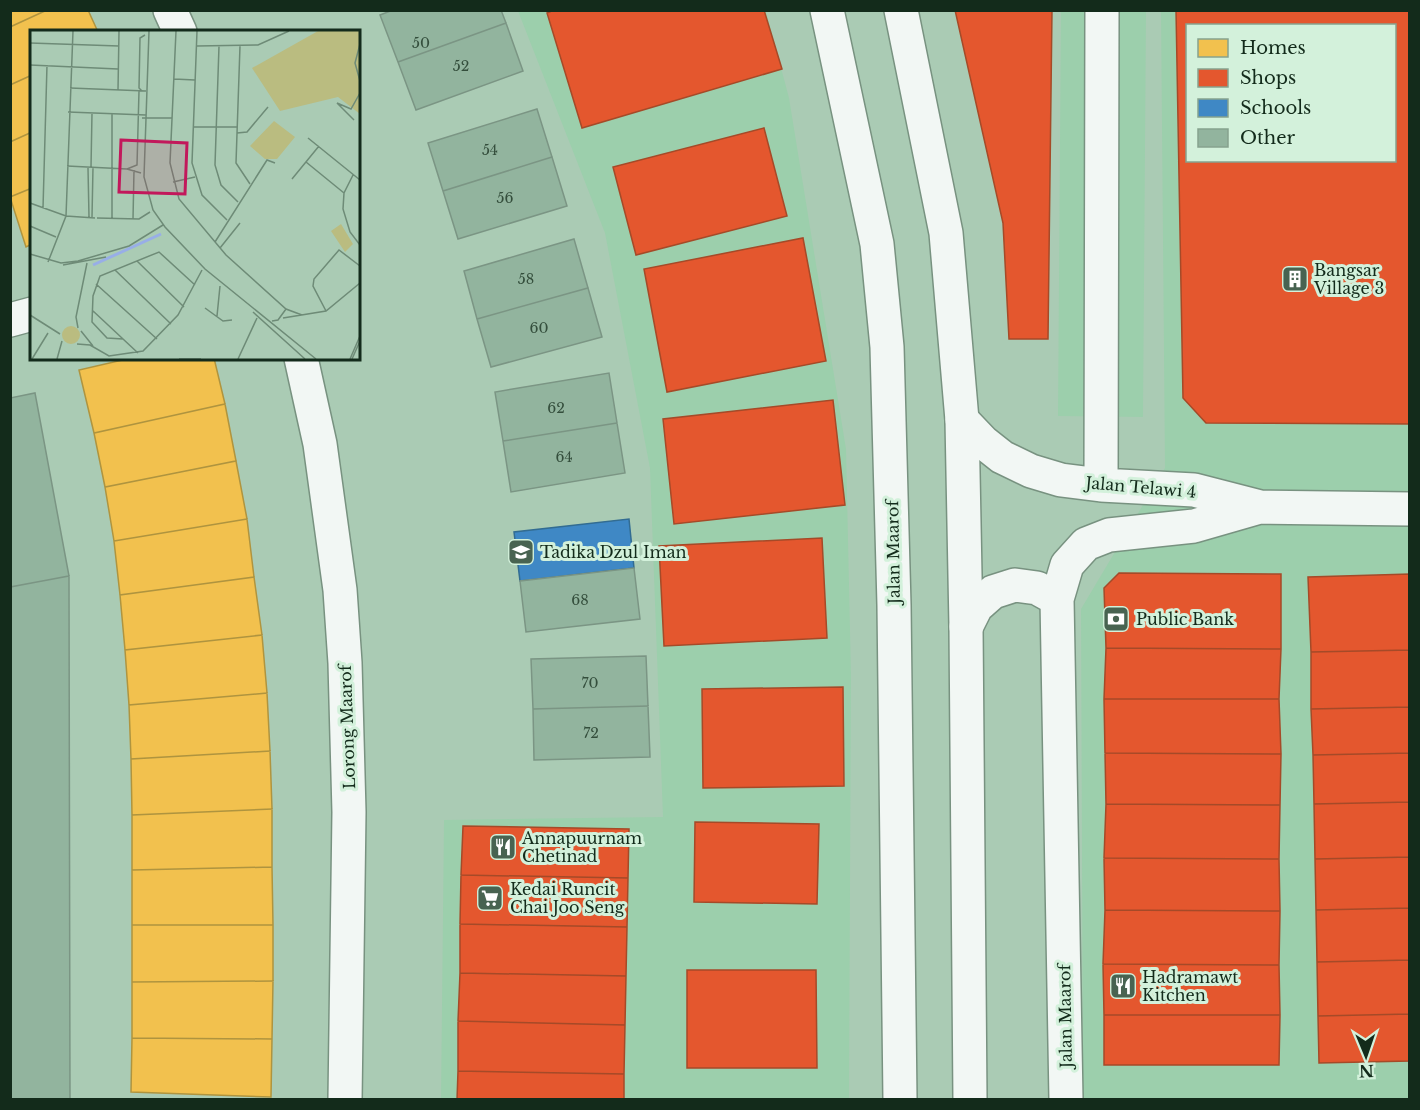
<svg xmlns="http://www.w3.org/2000/svg" width="1420" height="1110" font-family="'Libre Baskerville',serif">
  <style>
    .built { fill: #9ccfac; fill-rule: evenodd }
    .homes { fill: #f2c14e; stroke: #af943f; stroke-width: 1.5 }
    .shops { fill: #e4572e; stroke: #a54a28; stroke-width: 1.5; fill-rule: evenodd }
    .schools { fill: #3f88c5; stroke: #326c92; stroke-width: 1.5 }
    .building { fill: #92b49e; stroke: #7b9584; stroke-width: 1.5 }
    .lines { fill: none; stroke-linecap: round; stroke-linejoin: round }
    .street-casing { stroke: #789280; stroke-width: 36 }
    .secondary-casing { stroke: #789280; stroke-width: 36 }
    .street { stroke: #f2f7f4; stroke-width: 33 }
    .secondary { stroke: #f2f7f4; stroke-width: 33 }
    .labels { text-anchor: middle; dominant-baseline: central; stroke-width: 6; stroke-linejoin: round; paint-order: stroke }
    .number-label { font-size: 14px; fill: #344e3c }
    .poi-label { font-size: 16px; fill: #132b1b; stroke: #d3f1db; text-anchor: start }
    .street-label { font-size: 16px; fill: #132b1b; stroke: #d3f1db }
    .inset-river { fill: none; stroke: #98aee7; stroke-width: 3 }
    .inset-road { fill: none; stroke: #6e8b77; stroke-width: 1.5 }
    .view { fill: #c2185b; fill-opacity: 0.15; stroke: #c2185b; stroke-width: 3 }
    .inset-edge { fill: none; stroke: #132b1b; stroke-width: 3 }
  </style>
  <rect width="100%" height="100%" fill="#aacbb4"/>
  <path class="built" d="M518 11H766L789 98 846 449 851 676 849 1099 441 1100 444 820 663 817 650 468 605 233Z
    M1061 11H1146L1143 417 1058 416Z
    M1161 11H1409V1099H1083L1081 609 1165 468ZM1188 26H1394V160H1188Z"/>
  <path class="homes" d="M10 10H47L10 27Z
    M47 10H88L98 32H32V75L10 85V27Z
    M32 75V132L10 142V85Z
    M32 132V188L10 197V142Z
    M32 188V244L26 247 10 197Z
    M131 358H214L225 404 94 433 79 370Z
    M225 404 236 461 105 487 94 433Z
    M236 461 247 519 114 541 105 487Z
    M247 519 254 577 120 595 114 541Z
    M254 577 262 635 125 650 120 595Z
    M262 635 267 693 129 705 125 650Z
    M267 693 270 751 131 759 129 705Z
    M270 751 272 809 132 815 131 759Z
    M272 809V867L132 870V815Z
    M272 867 273 925H132V870Z
    M132 925H273V981L132 982Z
    M273 981 272 1039 132 1038V982Z
    M132 1038 272 1039 271 1097 131 1092Z"/>
  <path class="shops" d="M554 10H764L782 69 582 128 547 13Z
    M955 10H1052L1048 339H1009L1003 223Z
    M1176 10H1410V424L1206 423 1183 398ZM1188 26H1394V160H1188Z
    M764 128 787 216 636 255 613 167Z
    M803 238 826 361 667 392 644 269Z
    M833 400 845 505 674 524 663 419Z
    M822 538 827 638 664 646 659 546Z
    M1119 573 1281 574V649L1106 648 1104 588Z
    M1410 574V650L1311 652 1308 577Z
    M1106 648 1281 649 1279 699H1104Z
    M1410 650V707L1311 709V652Z
    M843 687 844 786 703 788 702 689Z
    M1104 699H1279L1281 754 1105 753Z
    M1410 707V753L1313 755 1311 709Z
    M1105 753 1281 754 1280 805 1106 804Z
    M1410 753V802L1314 804 1313 755Z
    M1410 802V857L1315 859 1314 804Z
    M1106 804 1280 805 1279 859 1104 858Z
    M695 822 819 824 817 904 694 902Z
    M463 826 629 829 628 878 461 875Z
    M1410 857V908L1316 910 1315 859Z
    M1104 858 1279 859 1280 911 1105 910Z
    M461 875 628 878 627 927 460 924Z
    M1410 908V960L1317 962 1316 910Z
    M1105 910 1280 911 1279 965 1103 964Z
    M460 924 627 927 626 976 460 973Z
    M1410 960V1014L1318 1016 1317 962Z
    M1103 964 1279 965 1280 1015H1104Z
    M687 970H816L817 1068H687Z
    M460 973 626 976 625 1025 458 1021Z
    M1410 1014V1061L1319 1063 1318 1016Z
    M1104 1015H1280L1279 1065H1104Z
    M458 1021 625 1025 624 1074 458 1071Z
    M458 1071 624 1074V1100H457Z"/>
  <path class="schools" d="M629 519 634 568 520 581 514 532Z"/>
  <path class="building" d="M393 10H501L506 23 398 62 380 15Z
    M506 23 523 71 416 110 398 62Z
    M537 109 552 157 443 191 428 143Z
    M552 157 567 206 458 239 443 191Z
    M574 239 588 288 477 319 464 271Z
    M588 288 602 337 491 367 477 319Z
    M609 373 617 423 503 441 495 392Z
    M35 393 69 576 10 587V398Z
    M617 423 625 473 511 492 503 441Z
    M634 568 640 619 526 632 520 581Z
    M69 576 70 1100H10V587Z
    M646 656 648 706 533 709 531 659Z
    M648 706 650 757 534 760 533 709Z"/>
  <g class="lines">
    <defs>
      <path id="street" d="M170 10 180 32
        M10 320 32 314
        M301 358 320 444 340 590 345 663 349 812 345 1100
        M962 420 983 442 1002 457 1031 471 1061 480 1101 485 1194 490 1260 507 1410 509
        M1101 485 1102 10
        M966 627 976 607 993 592 1015 585 1037 588 1057 599
        M1066 1100 1057 599 1067 565 1086 544 1109 535 1194 526 1260 507"/>
      <path id="secondary" d="M827 10 877 244 887 347 894 605 900 1100
        M901 10 946 233 962 420 966 627 970 1100"/>
    </defs>
    <use href="#street" class="street-casing"/>
    <use href="#secondary" class="secondary-casing"/>
    <use href="#street" class="street"/>
    <use href="#secondary" class="secondary"/>
  </g>
  <defs>
    <symbol id="building-square" viewBox="-11 -11 22 22"><rect x="-9" y="-9" width="18" height="18" rx="4" fill="#486351" stroke="#d3f1db"/><path d="M-4-6H4V6H1V3H-1V6H-4ZM-2.5-4.3h1.7v1.8h-1.7ZM.8-4.3h1.7v1.8H.8ZM-2.5-1h1.7V.8h-1.7ZM.8-1h1.7V.8H.8Z" fill="#fff"/></symbol>
    <symbol id="school-square" viewBox="-11 -11 22 22"><rect x="-9" y="-9" width="18" height="18" rx="4" fill="#486351" stroke="#d3f1db"/><path d="M0-5L7-2L0 1L-7-2ZM-4 1L0 2.5L4 1V4Q0 6-4 4Z" fill="#fff"/></symbol>
    <symbol id="bank-square" viewBox="-11 -11 22 22"><rect x="-9" y="-9" width="18" height="18" rx="4" fill="#486351" stroke="#d3f1db"/><path d="M-6-4H6V4H-6ZM0-2.3a2.3 2.3 0 1 0 0 4.6a2.3 2.3 0 1 0 0-4.6Z" fill="#fff"/></symbol>
    <symbol id="restaurant-square" viewBox="-11 -11 22 22"><rect x="-9" y="-9" width="18" height="18" rx="4" fill="#486351" stroke="#d3f1db"/><path d="M-5-6h1v4h1v-4h1v4h1v-4h1v5L-1.5 .5V6h-2V.5L-5-1ZM5-6V6H3V1.5H1.5Q1.5-4 5-6Z" fill="#fff"/></symbol>
    <symbol id="supermarket-square" viewBox="-11 -11 22 22"><rect x="-9" y="-9" width="18" height="18" rx="4" fill="#486351" stroke="#d3f1db"/><path d="M-6-5.5h2.5l.6 2H6L4.5 2H-2.5L-4.4-4H-6ZM-1.5 3.2a1.3 1.3 0 1 0 .1 0ZM3 3.2a1.3 1.3 0 1 0 .1 0Z" fill="#fff"/></symbol>
  </defs>
  <g fill-rule="evenodd">
    <use href="#building-square" x="1280" y="264" width="30" height="30"/>
    <use href="#school-square" x="506" y="537" width="30" height="30"/>
    <use href="#bank-square" x="1101" y="604" width="30" height="30"/>
    <use href="#restaurant-square" x="488" y="832" width="30" height="30"/>
    <use href="#supermarket-square" x="475" y="883" width="30" height="30"/>
    <use href="#restaurant-square" x="1108" y="971" width="30" height="30"/>
  </g>
  <g class="labels">
    <g class="number-label">
      <text x="421" y="43">50</text>
      <text x="461" y="66">52</text>
      <text x="490" y="150">54</text>
      <text x="505" y="198">56</text>
      <text x="526" y="279">58</text>
      <text x="539" y="328">60</text>
      <text x="556" y="408">62</text>
      <text x="564" y="457">64</text>
      <text x="580" y="600">68</text>
      <text x="590" y="683">70</text>
      <text x="591" y="733">72</text>
    </g>
    <g class="poi-label">
      <text x="1314" y="270">Bangsar<tspan x="1314" dy="18">Village 3</tspan></text>
      <text x="540" y="552">Tadika Dzul Iman</text>
      <text x="1136" y="619">Public Bank</text>
      <text x="522" y="838">Annapuurnam<tspan x="522" dy="18">Chetinad</tspan></text>
      <text x="510" y="889">Kedai Runcit<tspan x="510" dy="18">Chai Joo Seng</tspan></text>
      <text x="1142" y="977">Hadramawt<tspan x="1142" dy="18">Kitchen</tspan></text>
    </g>
    <g class="street-label">
      <text transform="translate(1141 487) rotate(5)">Jalan Telawi 4</text>
      <text transform="translate(893 552) rotate(-91)">Jalan Maarof</text>
      <text transform="translate(347 727) rotate(-92)">Lorong Maarof</text>
      <text transform="translate(1065 1016) rotate(-91)">Jalan Maarof</text>
    </g>
  </g>
  <g transform="translate(30 30)">
    <rect width="330" height="330" fill="#aacbb4"/>
    <path d="M288 1H330V84L308 67 250 81 222 38ZM244 91 265 107 247 129H235L220 116ZM311 194 323 214 315 222 301 201ZM32 305a9 9 0 1 1 18 0a9 9 0 1 1-18 0Z" fill="#babc80"/>
    <path class="inset-river" d="M63 235 131 204"/>
    <path class="inset-road" d="M119 1 114 147 123 180 135 197 175 239 286 329M146 1 140 133 149 169 196 225 256 279 272 285M167 1 162 133 172 165 197 190M0 13 89 16M330 14 325 33 330 51M167 16 228 15 259 1M189 16 185 135 191 155 208 172M210 16 206 133 220 154M0 35 88 39M144 49 165 50M40 58 116 61M88 60 89 1M112 61 109 58 110 8 115 5M38 82 116 85M112 88H142M324 90 307 73 321 79 330 63M164 97H207M207 103 217 102 238 77M278 108 330 150M276 132 314 163M37 136 97 139 111 143M61 137 62 83M58 138 59 187M97 139 107 135 109 61M323 145 314 163 313 179 320 202 330 215M262 149 289 116M143 152 165 147M0 173 36 186 65 188M13 178 17 35M62 187 63 137M67 188 109 189 120 182M82 188V84M103 189 104 140M0 196 26 207M185 212 237 130 245 133M190 218 210 193M0 224 31 233 48 231 99 216 133 195M107 231 154 277M18 232 36 186 43 1M33 235 76 227M85 240 141 294M66 254 127 309M175 278 193 291 202 290M62 280 108 323M296 281 283 256 284 249 309 220 330 236M223 282 275 329M0 285 30 304M187 286 190 256M253 288 296 281 330 253M242 291 248 290 256 279M48 298 46 287 57 233M51 301 63 316M93 309 77 308 62 292 63 266 70 246 129 222 165 255M47 314 60 315 79 326 113 321 148 285 172 240M2 329 18 303M27 329 32 311M149 329H171M208 329 227 288M320 329 330 306M322 329 330 311"/>
    <path class="view" d="M91 110 157 113 155 164 89 162Z"/>
    <rect width="330" height="330" class="inset-edge"/>
  </g>
  <rect width="1420" height="1110" fill="none" stroke="#132b1b" stroke-width="24"/>
  <rect x="1186" y="24" width="210" height="138" fill="#d3f1db" stroke="#86a28e" stroke-width="1.5"/>
  <rect x="1198" y="39" width="30" height="18" fill="#f2c14e" stroke="#86a28e" stroke-width="1.5"/>
  <text x="1240" y="54" font-size="18" fill="#132b1b">Homes</text>
  <rect x="1198" y="69" width="30" height="18" fill="#e4572e" stroke="#86a28e" stroke-width="1.5"/>
  <text x="1240" y="84" font-size="18" fill="#132b1b">Shops</text>
  <rect x="1198" y="99" width="30" height="18" fill="#3f88c5" stroke="#86a28e" stroke-width="1.5"/>
  <text x="1240" y="114" font-size="18" fill="#132b1b">Schools</text>
  <rect x="1198" y="129" width="30" height="18" fill="#92b49e" stroke="#86a28e" stroke-width="1.5"/>
  <text x="1240" y="144" font-size="18" fill="#132b1b">Other</text>
  <g transform="translate(1366 1056) rotate(178)" stroke="#d3f1db" stroke-width="4.5" paint-order="stroke">
  <path d="M0-4.5L10 22L0 15L-10 22Z" fill="#132b1b"/>
  <text y="-9" font-size="16" font-weight="bold" text-anchor="middle" fill="#132b1b">N</text>
  </g>
</svg>
